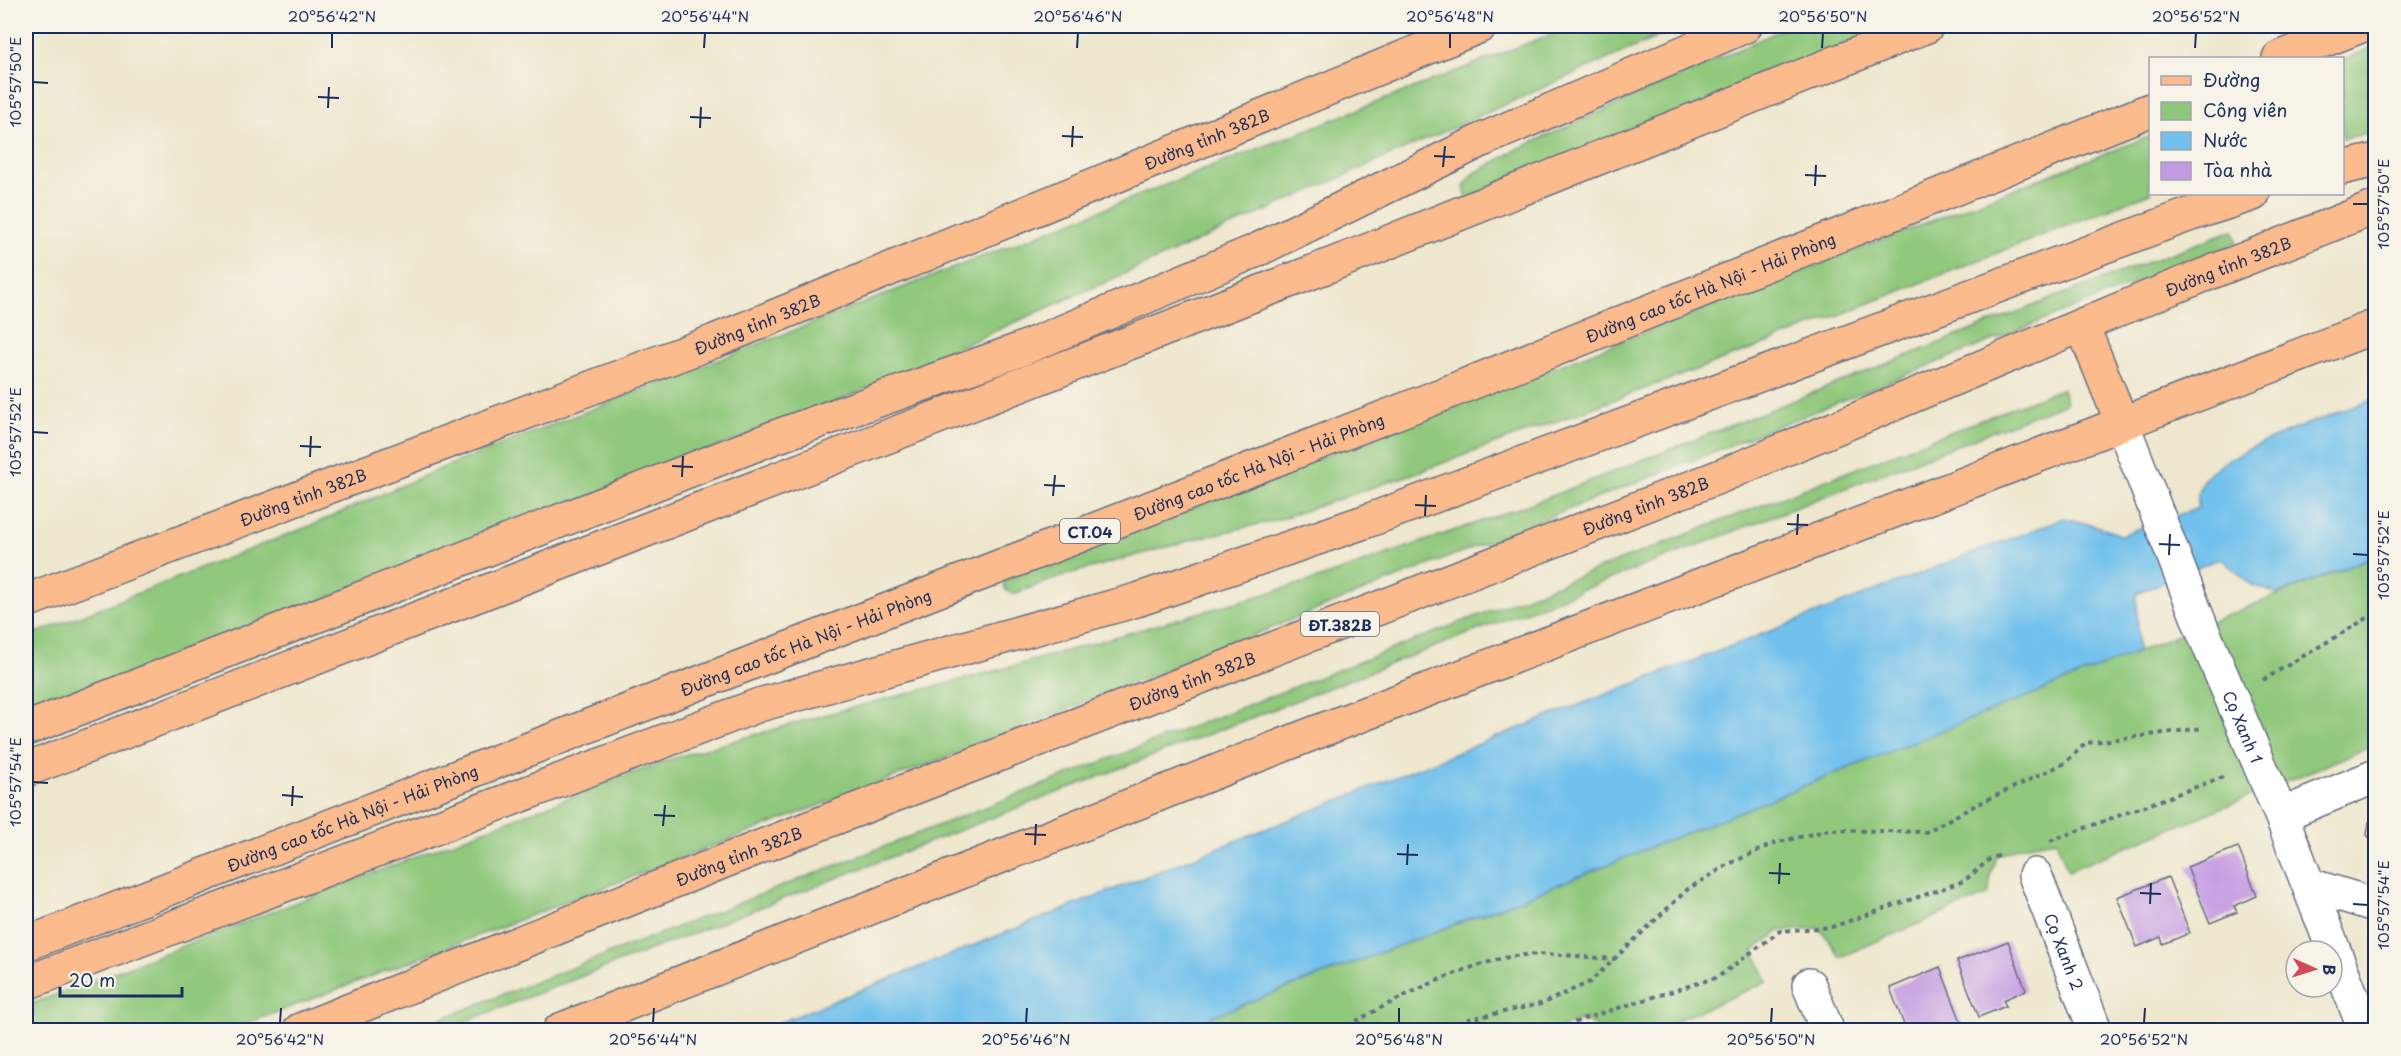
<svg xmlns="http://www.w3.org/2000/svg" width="2401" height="1056" font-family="'Playpen Sans',sans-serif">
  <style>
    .green { fill: #90c87b; stroke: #567c6c; stroke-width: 1.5 }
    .water { fill: #72c1ec; stroke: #4678a5; stroke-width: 1.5 }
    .building { fill: #c49be2 }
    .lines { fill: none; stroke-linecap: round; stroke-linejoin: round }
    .minor-casing { stroke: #656f85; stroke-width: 36 }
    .primary-casing { stroke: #656f85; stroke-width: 36 }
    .motorway-casing { stroke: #656f85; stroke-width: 36 }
    .path { stroke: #656f85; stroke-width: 4; stroke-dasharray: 4.5 4.5; stroke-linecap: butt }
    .minor { stroke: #fff; stroke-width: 33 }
    .primary { stroke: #fbbb8d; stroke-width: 33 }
    .motorway { stroke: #fbbb8d; stroke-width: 33 }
    .ticks { fill: none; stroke: #1b2f5e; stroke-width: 2 }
    .labels { text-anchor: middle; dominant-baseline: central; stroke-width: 5; stroke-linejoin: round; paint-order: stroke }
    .shield { fill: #f7f3e8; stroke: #5d6a87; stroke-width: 1.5 }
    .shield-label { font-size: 15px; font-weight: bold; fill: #1b2f5e }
    .street-label { font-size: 16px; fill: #1b2f5e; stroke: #f7f3e8 }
    .neatline { fill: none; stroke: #1b2f5e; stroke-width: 2 }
    .ticks-label { font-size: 15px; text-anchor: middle; fill: #1b2f5e }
  </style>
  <rect width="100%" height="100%" fill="#f7f3e8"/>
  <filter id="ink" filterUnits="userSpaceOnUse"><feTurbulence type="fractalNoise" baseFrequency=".0167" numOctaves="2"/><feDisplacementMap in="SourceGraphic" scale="12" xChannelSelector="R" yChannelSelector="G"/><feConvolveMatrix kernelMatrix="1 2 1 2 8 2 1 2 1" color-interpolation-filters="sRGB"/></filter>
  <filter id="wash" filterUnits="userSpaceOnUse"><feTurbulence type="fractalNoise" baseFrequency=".008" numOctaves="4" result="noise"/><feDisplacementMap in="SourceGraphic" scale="24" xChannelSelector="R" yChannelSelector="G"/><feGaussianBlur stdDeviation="1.35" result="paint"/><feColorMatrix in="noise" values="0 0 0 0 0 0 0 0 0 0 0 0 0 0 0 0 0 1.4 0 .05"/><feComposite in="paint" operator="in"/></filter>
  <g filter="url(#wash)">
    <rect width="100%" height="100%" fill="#eee7cd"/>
    <path class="green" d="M1572 26H1682L840 400 26 714V637L312 525 444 467Z
      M1790 26H1923L1467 200 1464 186 1473 174 1520 148Z
      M2375 46V131L2343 139V60Z
      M2150 136V193L1755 348 1421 471 1277 520 1199 538 1069 574 1013 594C1006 592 1004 588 1003 581Z
      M2233 230 2237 243 960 752 230 1030H26V1006L667 760 831 713 1003 669 1317 579 1544 499 2066 293Z
      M2063 388 2066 403 443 1030H412Z
      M2375 556V745L2068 871 2056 840 2023 846 1997 856 1990 876 1989 894 1840 957 1830 941 1819 928 1780 931 1754 950 1767 982 1654 1030H1598L1596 1027 1583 1019 1557 1030H1176L1522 899Z"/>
    <path class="water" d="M2375 399V556L2278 594 2252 585 2220 558 2137 593 2138 652 1522 899 1176 1030H761L1524 726 2064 518 2096 526 2121 535 2198 508C2198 497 2197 487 2205 478 2226 450 2339 413 2375 399Z"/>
    <g id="blocks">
      <path class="building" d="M2376 819V844L2367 835 2369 822Z
        M2238 847 2257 896 2234 906 2237 912 2210 923 2187 867Z
        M2168 877 2190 933 2163 944 2161 937 2137 947 2117 897Z
        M2008 941 2026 990 2003 1000 2006 1006 1979 1017 1957 961Z
        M1940 967 1962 1024 1946 1030H1934L1933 1028 1927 1030H1906L1890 988Z"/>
    </g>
  </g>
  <g filter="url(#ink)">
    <use href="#blocks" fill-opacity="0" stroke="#656f85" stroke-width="1.5"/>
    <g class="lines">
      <defs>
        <g id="minor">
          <path id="s1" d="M2122 423 2202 629 2281 815 2365 1030"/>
          <path d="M2281 815 2376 776"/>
          <path id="s2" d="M2035 875 2095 1030"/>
          <path d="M2309 885 2375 905"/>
          <path d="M1809 985 1827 1030"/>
        </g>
        <g id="primary">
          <path d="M2082 325 2122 423"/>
          <path id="s3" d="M26 601 715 341 1480 26"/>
          <path id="s4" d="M300 1030 765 845 1721 476 2149 297 2376 207"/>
          <path d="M560 1030 1304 737 2376 326"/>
        </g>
        <g id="motorway">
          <path d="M2279 58 2361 26"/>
          <path d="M2342 168 2376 160"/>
          <path d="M26 729 775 437 1019 350 1255 251 1482 140 1745 26"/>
          <path d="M26 770 1364 252 1927 26"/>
          <path id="s5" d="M26 944 1429 400 2150 110"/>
          <path d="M26 983 759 705 1137 600 1367 521 2191 214 2253 194"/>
        </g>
      </defs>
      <use href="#minor" class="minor-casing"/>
      <use href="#primary" class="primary-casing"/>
      <use href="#motorway" class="motorway-casing"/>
      <path class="path" d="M2263 680 2376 613
        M2050 841 2223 777
        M1340 1030C1391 1002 1446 972 1504 958 1539 950 1579 957 1614 959
        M1442 1030 1469 1019 1541 1004 1590 982 1688 889 1729 864 1775 843 1829 830 1926 832 1972 807 2065 763 2086 743 2203 728
        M1558 1030 1583 1019 1718 977 1780 931 1832 927 1964 881 1990 859 2003 854"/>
      <use href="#minor" class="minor"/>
      <use href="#primary" class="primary"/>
      <use href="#motorway" class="motorway"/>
    </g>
  </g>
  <path class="ticks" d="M332 48V33M704 48 705 33M1077 48 1078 33M1450 48V33M1822 48 1823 33M2195 48 2196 33M33 82 48 83M318 97 339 98M328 108 329 87M690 117 711 118M700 128 701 107M1062 136 1083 137M1072 147 1073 126M1434 156 1455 157M1443 167 1445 146M1805 175 1826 176M1815 186 1816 165M2353 204H2368M33 432 48 433M300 446 321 447M310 457 311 436M672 466 693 467M682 477 683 456M1044 485 1065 486M1053 496 1055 475M1415 505 1436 506M1425 516 1426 495M1787 524 1808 525M1797 535 1798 514M2159 544 2180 545M2353 554 2368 555M2169 555 2170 534M33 782 48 783M282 795 303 797M292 806 293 786M654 815 675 816M663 826 665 805M1025 834 1046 835M1035 845 1036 824M1397 854 1418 855M1407 865 1408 844M1769 873 1790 874M1779 884 1780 863M2140 893 2161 894M2150 904 2151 883M2353 904 2368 905M280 1023 281 1008M653 1023 654 1008M1026 1023 1027 1008M1399 1023V1008M1771 1023 1772 1008M2144 1023 2145 1008"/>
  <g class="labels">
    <g class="shield">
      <rect x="1060" y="519" width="60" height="24" rx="4.5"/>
      <rect x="1301" y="612" width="78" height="24" rx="4.5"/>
    </g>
    <g class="shield-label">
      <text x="1090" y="531">CT.04</text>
      <text x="1340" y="624">ĐT.382B</text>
    </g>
    <g class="street-label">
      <text stroke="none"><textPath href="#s3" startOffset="1268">Đường tỉnh 382B</textPath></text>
      <text stroke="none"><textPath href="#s4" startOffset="2074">Đường tỉnh 382B</textPath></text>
      <text stroke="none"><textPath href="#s5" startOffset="1808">Đường cao tốc Hà Nội - Hải Phòng</textPath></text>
      <text stroke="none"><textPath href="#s3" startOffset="782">Đường tỉnh 382B</textPath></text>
      <text stroke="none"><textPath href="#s5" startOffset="1322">Đường cao tốc Hà Nội - Hải Phòng</textPath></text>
      <text stroke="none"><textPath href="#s3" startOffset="296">Đường tỉnh 382B</textPath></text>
      <text stroke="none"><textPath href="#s4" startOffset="1444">Đường tỉnh 382B</textPath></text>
      <text stroke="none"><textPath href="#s5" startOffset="836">Đường cao tốc Hà Nội - Hải Phòng</textPath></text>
      <text stroke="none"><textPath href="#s4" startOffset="958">Đường tỉnh 382B</textPath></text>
      <text stroke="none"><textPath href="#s1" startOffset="327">Cọ Xanh 1</textPath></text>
      <text stroke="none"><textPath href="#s5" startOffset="350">Đường cao tốc Hà Nội - Hải Phòng</textPath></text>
      <text stroke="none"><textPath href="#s4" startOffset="472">Đường tỉnh 382B</textPath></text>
      <text stroke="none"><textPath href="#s2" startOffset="82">Cọ Xanh 2</textPath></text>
    </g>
  </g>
  <rect width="2401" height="1056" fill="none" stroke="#f7f3e8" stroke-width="66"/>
  <rect x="2149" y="57" width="195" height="138" fill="#f7f3e8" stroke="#9fa5b1" stroke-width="1.5"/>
  <rect x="2161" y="76" width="30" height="9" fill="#fbbb8d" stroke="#9fa5b1" stroke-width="1.5"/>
  <text x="2203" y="87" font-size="18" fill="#1b2f5e">Đường</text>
  <rect x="2161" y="102" width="30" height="18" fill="#90c87b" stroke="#9fa5b1" stroke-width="1.5"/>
  <text x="2203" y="117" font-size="18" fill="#1b2f5e">Công viên</text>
  <rect x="2161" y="132" width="30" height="18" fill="#72c1ec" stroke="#9fa5b1" stroke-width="1.5"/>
  <text x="2203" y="147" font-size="18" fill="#1b2f5e">Nước</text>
  <rect x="2161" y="162" width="30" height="18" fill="#c49be2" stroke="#9fa5b1" stroke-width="1.5"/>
  <text x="2203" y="177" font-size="18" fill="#1b2f5e">Tòa nhà</text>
  <g transform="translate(2314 969) rotate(93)"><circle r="28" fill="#f7f3e8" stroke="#9fa5b1" stroke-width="1.5"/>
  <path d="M0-4.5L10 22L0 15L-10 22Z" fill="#d1495b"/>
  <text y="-9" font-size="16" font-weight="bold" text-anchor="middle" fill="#1b2f5e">B</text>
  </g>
  <path d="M60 987v9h122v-9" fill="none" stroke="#1b2f5e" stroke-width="3"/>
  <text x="69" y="987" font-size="18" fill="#1b2f5e" stroke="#f7f3e8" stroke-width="4.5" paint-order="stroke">20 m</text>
  <rect x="33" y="33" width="2335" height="990" class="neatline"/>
  <g class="ticks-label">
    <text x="332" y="22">20°56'42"N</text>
    <text x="705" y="22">20°56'44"N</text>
    <text x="1078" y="22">20°56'46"N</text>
    <text x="1450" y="22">20°56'48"N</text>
    <text x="1823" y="22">20°56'50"N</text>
    <text x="2196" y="22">20°56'52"N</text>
    <text transform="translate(16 82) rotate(-90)" y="5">105°57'50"E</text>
    <text transform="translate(2384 204) rotate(-90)" y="5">105°57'50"E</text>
    <text transform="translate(16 432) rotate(-90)" y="5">105°57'52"E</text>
    <text transform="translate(2384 555) rotate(-90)" y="5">105°57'52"E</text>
    <text transform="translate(16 782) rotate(-90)" y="5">105°57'54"E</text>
    <text transform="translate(2384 905) rotate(-90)" y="5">105°57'54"E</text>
    <text x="280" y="1045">20°56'42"N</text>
    <text x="653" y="1045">20°56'44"N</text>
    <text x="1026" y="1045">20°56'46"N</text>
    <text x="1399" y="1045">20°56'48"N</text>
    <text x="1771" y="1045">20°56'50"N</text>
    <text x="2144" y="1045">20°56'52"N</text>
  </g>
</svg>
